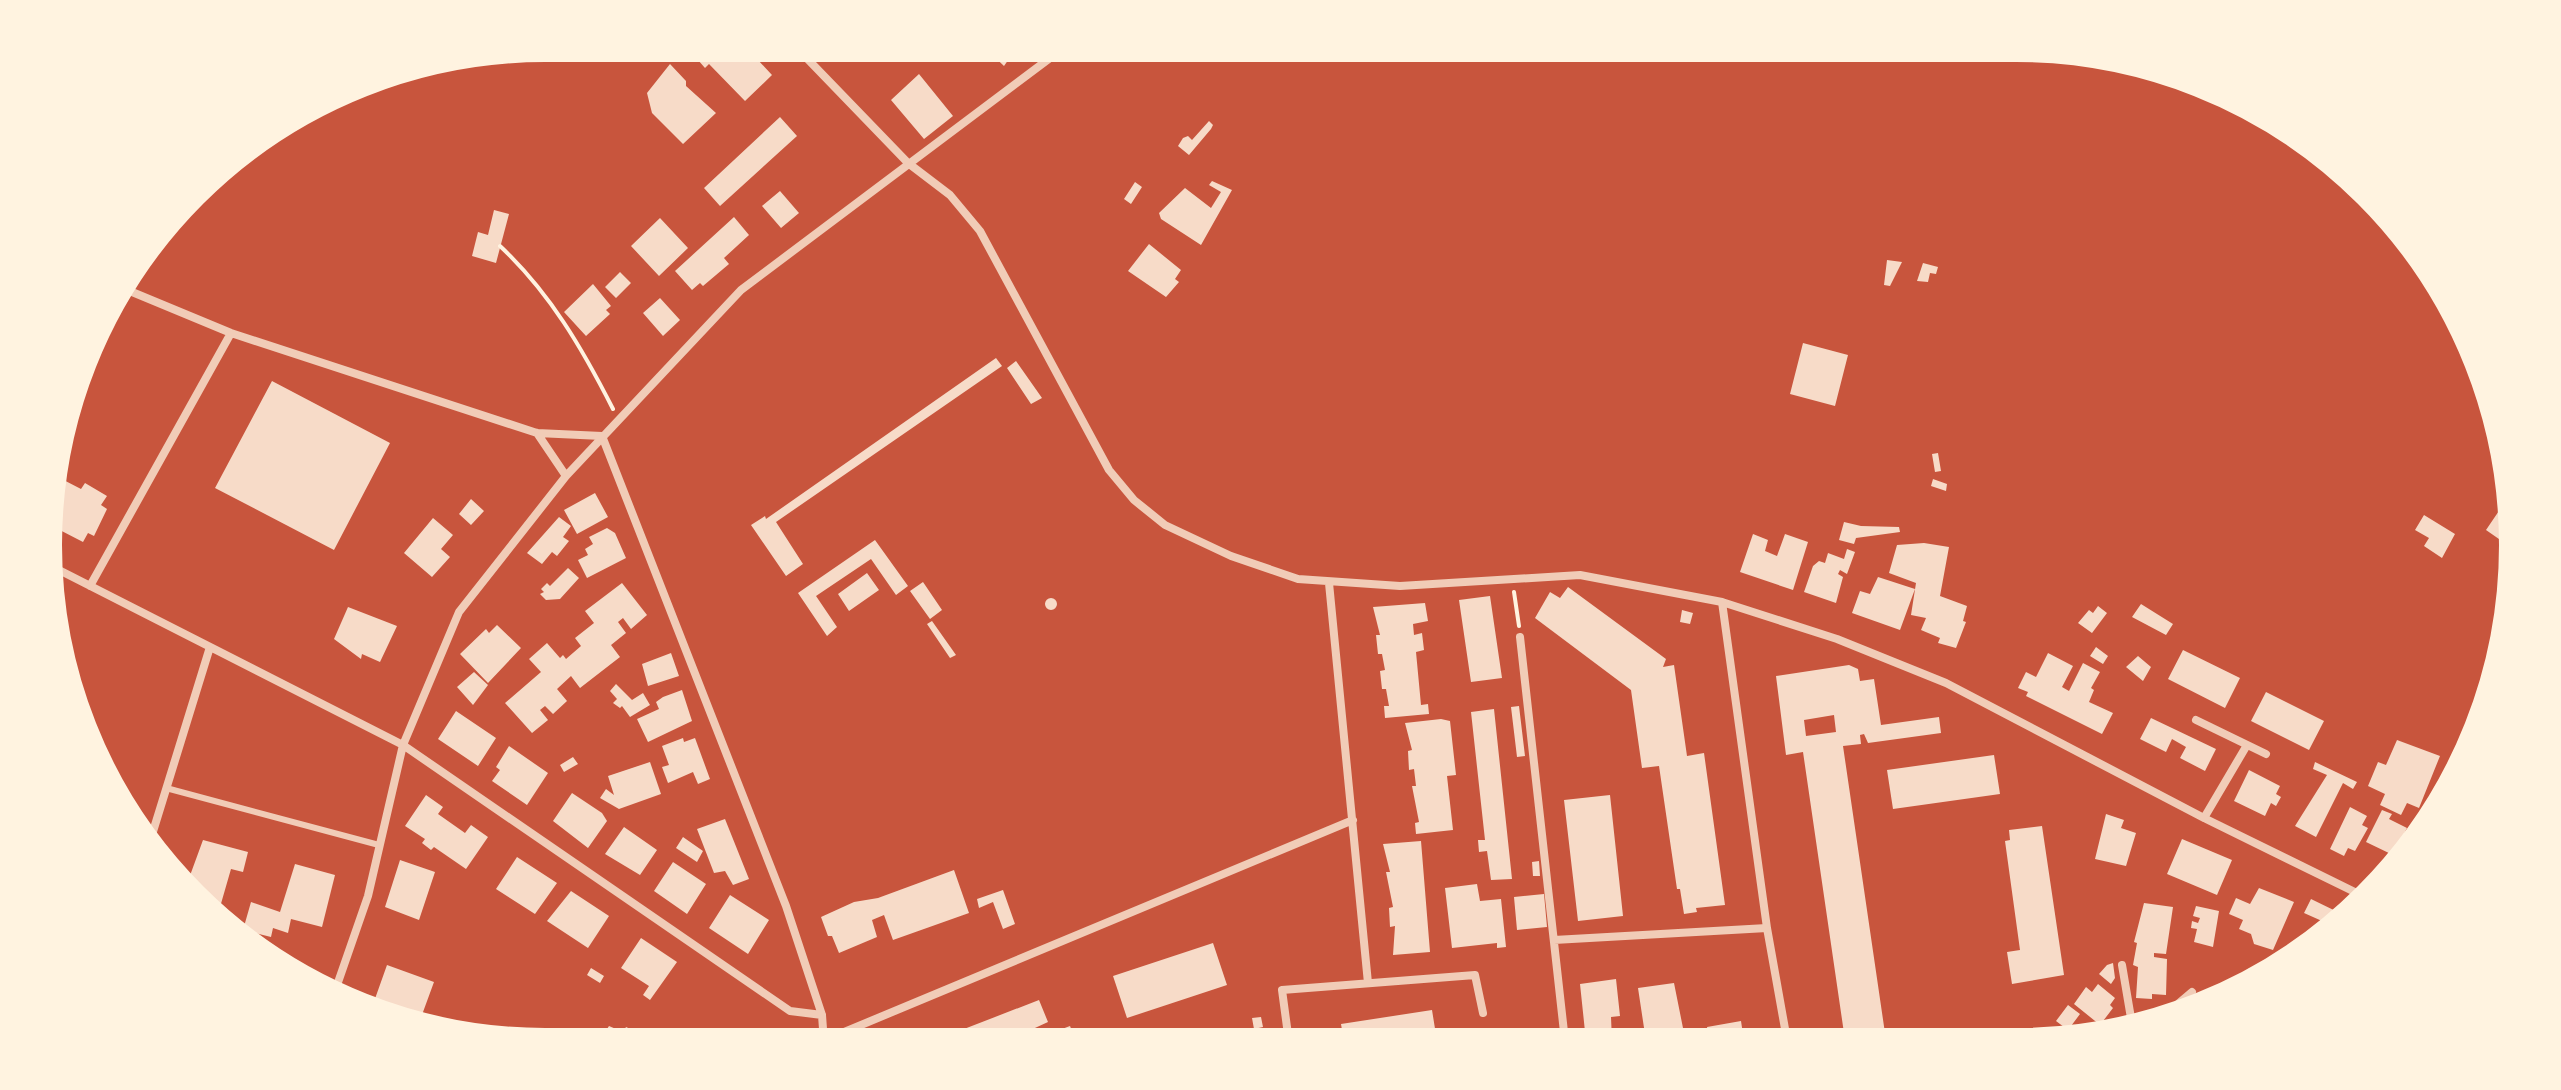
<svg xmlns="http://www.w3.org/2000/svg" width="2561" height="1090" font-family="'Crimson Pro',serif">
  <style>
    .building { fill: #f7dbc8; fill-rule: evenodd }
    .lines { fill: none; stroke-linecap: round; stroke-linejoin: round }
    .path { stroke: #fff3e0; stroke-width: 4 }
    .service { stroke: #f1ccb7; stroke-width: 6 }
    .minor { stroke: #f1ccb7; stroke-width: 8 }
    .rim { fill: none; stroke: #fff3e0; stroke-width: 4 }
  </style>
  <rect width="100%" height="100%" fill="#c8553d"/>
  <path class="building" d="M697 46H745L772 75 745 101 709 64 705 68 691 52Z
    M983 46H1018L1004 66Z
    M670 64 686 81V86L716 113 683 144 652 113 647 93Z
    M919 74 953 116 924 139 891 100Z
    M780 117 797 136 720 206 704 188Z
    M1209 121 1213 125 1211 129 1189 155 1178 146 1183 138 1188 136 1192 140Z
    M1212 181 1232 190 1201 245 1161 219 1159 213 1185 188 1211 208 1221 192 1209 185Z
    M1135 182 1142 187 1131 204 1124 199Z
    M780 191 799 213 781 228 762 206Z
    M494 210 509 214 496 263 472 256 478 232 488 235Z
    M734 217 749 235 724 258 729 264 703 286 700 283 692 290 675 271Z
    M660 218 688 248 659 276 631 246Z
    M1149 244 1181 270 1175 279 1179 282 1166 297 1128 271Z
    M1887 260 1902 262 1890 286 1884 285Z
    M1923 263 1938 267 1936 274 1930 273 1928 282 1917 281Z
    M620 272 631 283 616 298 605 287Z
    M593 284 611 306 606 310 610 314 586 336 564 312Z
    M660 298 680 320 663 336 643 313Z
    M1803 343 1848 355 1835 406 1790 394Z
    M996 358 1002 366 776 522 803 564 786 576 751 525 765 516 766 519Z
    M1016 361 1042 398 1031 404 1007 368Z
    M272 381 390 443 334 550 215 488Z
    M1938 453 1941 471 1935 472 1932 454Z
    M52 474 81 489 85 483 107 496 101 505 107 509 94 536 88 533 83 542 52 526Z
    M1933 479 1947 484 1946 491 1931 486Z
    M595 493 608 517 577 534 564 510Z
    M471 499 484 511 471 525 459 514Z
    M2505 502 2514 512 2509 546 2486 530Z
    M2424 515 2455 534 2442 558 2424 546 2429 538 2415 530Z
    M559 517 571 526 563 537 569 541 557 556 552 552 542 564 527 553Z
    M433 518 453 535 441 549 450 557 432 577 404 553Z
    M1844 522 1861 526 1899 527 1900 532 1856 538 1854 544 1839 540Z
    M607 528 615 533 626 558 587 578 578 560 588 555 585 549 593 544 589 537Z
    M1753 534 1768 540 1765 551 1777 556 1785 534 1808 542 1793 590 1740 572Z
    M875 540 908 586 896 595 871 559 816 596 837 627 827 636 798 593Z
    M1924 543 1949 547 1940 596 1967 606 1963 621 1966 622 1956 648 1938 643 1940 638 1921 630 1926 618 1911 615 1916 583 1889 573 1897 545Z
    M1847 549 1855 552 1847 574 1840 570 1838 574 1843 577 1836 603 1804 592 1813 566 1819 561 1825 563 1828 553 1844 559Z
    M568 568 579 578 560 599 546 600 540 594 544 592 541 589 547 583 550 586Z
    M867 573 879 590 849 611 838 594Z
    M1878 577 1915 589 1900 630 1852 613 1860 591 1870 594Z
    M923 582 942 610 930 619 910 591Z
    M622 583 647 615 631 629 623 618 618 622 626 633 611 645 620 657 580 688 571 676 557 689 567 701 553 714 545 706 540 710 548 720 532 733 505 703 541 672 529 659 547 643 560 658 563 655 566 659 581 646 575 638 594 623 585 611Z
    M1568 587 1666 659 1663 667 1674 665 1687 756 1704 753 1725 905 1696 908 1697 912 1684 914 1680 889H1677L1659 766 1642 768 1631 690 1535 618 1550 592 1560 598Z
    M1490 596 1502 678 1471 682 1459 600Z
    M1045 604a6 6 0 1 1 12 0a6 6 0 1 1-12 0Z
    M1425 603 1428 621 1413 624 1414 635 1422 633 1424 650 1416 652 1421 705 1428 704 1429 714 1385 718 1384 706H1389L1386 689H1382L1380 671 1385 670 1382 654H1378L1376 635H1380L1373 607Z
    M2141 604 2173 624 2166 635 2132 617Z
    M2098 606 2107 613 2092 633 2078 623 2089 610 2093 613Z
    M348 607 397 626 380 662 362 654 361 659 334 639Z
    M1682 610 1693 613 1690 624 1680 622Z
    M932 621 956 655 950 658 927 624Z
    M497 625 521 648 488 683 460 654 486 629 489 633Z
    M2096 647 2108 656 2103 664 2090 656Z
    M2183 650 2240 678 2225 708 2168 679Z
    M671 653 679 676 648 686 642 664Z
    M2048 653 2073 666 2062 687 2069 691 2083 663 2100 672 2091 688 2094 690 2089 702 2113 713 2102 734 2026 696 2028 692 2018 688 2026 672 2036 677Z
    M2138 656 2151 667 2143 681 2126 667Z
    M1849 665 1858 669 1860 681 1874 679 1881 725 1939 717 1941 733 1868 743 1864 734 1860 735 1861 744 1843 746 1886 1040H1845L1803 752 1786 755 1776 676ZM1834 715 1836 732 1806 736 1804 720Z
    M474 672 488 685 473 705 457 687Z
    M616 684 632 700 643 693 650 705 630 717 622 706 620 708 613 703 617 699 610 691Z
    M682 690 692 721 648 742 637 719 659 709 656 702 663 697Z
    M2266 692 2324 721 2309 750 2251 721Z
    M1519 706 1525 756 1517 757 1511 707Z
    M1494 709 1512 879 1491 880 1487 851 1479 852 1478 840H1485L1471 712Z
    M456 711 496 738 478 766 438 739Z
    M2151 718 2216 749 2205 771 2180 758 2186 747 2172 739 2166 752 2140 739Z
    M1441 719 1450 721 1456 775 1447 776 1453 830 1416 834 1415 823 1419 822 1412 786H1416L1414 769 1409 770 1408 751 1412 750 1405 723Z
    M683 738 684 742 695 738 710 779 698 784 693 772 668 783 662 767 669 765 662 746Z
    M2397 740 2440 756 2419 808 2407 803 2401 815 2380 805 2385 794 2368 786 2378 762 2386 765Z
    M509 746 548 773 527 805 492 781 500 770 496 767Z
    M1994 755 2000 794 1893 809 1887 770Z
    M573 757 578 764 564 772 560 765Z
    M650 762 661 794 619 809 600 798 606 789 614 795 608 776Z
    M2315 762 2357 782 2353 789 2343 783 2316 837 2295 826 2327 775 2313 769Z
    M2249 770 2280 786 2276 794 2281 797 2276 806 2271 803 2265 816 2234 801Z
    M572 793 602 813 607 821 588 848 553 821Z
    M426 795 443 807 438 814 465 833 471 825 488 837 466 869 434 847 431 850 422 843 425 839 405 826Z
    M1610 795 1623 916 1578 921 1564 800Z
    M2350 807 2367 816 2362 825 2368 828 2355 851 2348 848 2344 856 2330 849Z
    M2382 810 2392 814 2389 819 2407 828 2393 855 2366 842Z
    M2106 814 2124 820 2121 828 2136 833 2126 866 2095 859Z
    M725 819 749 879 733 885 725 871 714 873 697 829Z
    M2042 826 2064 975 2012 984 2007 952 2020 950 2005 841 2010 840 2009 830Z
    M624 827 657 850 640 875 605 854Z
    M683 837 703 851 697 862 676 848Z
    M2182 839 2232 860 2217 895 2167 874Z
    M203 840 248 852 243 872 231 869 218 914 188 881Z
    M1421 841 1430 952 1393 955 1395 926 1390 927 1389 908 1393 907 1386 872H1390L1383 844Z
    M517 857 557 883 535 914 496 889Z
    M400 860 435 872 419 920 385 907Z
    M1539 861 1540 876H1533L1532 862Z
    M673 862 706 884 687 914 654 891Z
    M295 864 335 875 322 927 291 919 288 933 273 928 271 937 243 930 251 902 280 912Z
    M954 870 969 913 893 940 884 915 872 920 877 937 839 953 832 936H828L821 917 854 902 878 898Z
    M1477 884 1480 901 1501 899 1506 947 1497 948V943L1452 948 1445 888Z
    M2259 888 2294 902 2273 950 2254 944 2251 934 2239 929 2243 920 2229 914 2236 898 2250 904Z
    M1003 890 1015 924 1003 929 993 902 979 908 977 899Z
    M571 891 609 916 588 948 547 921Z
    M1544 894 1547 927 1517 930 1514 897Z
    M730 895 769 920 748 954 709 928Z
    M2311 899 2348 917 2307 946 2322 921 2304 913Z
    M2144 903 2173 907 2166 954 2154 953V957L2167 959 2166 995 2152 994V999L2136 998 2138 967 2133 965 2137 943 2134 942Z
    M2196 906 2219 911 2213 947 2194 942 2197 929 2191 928 2192 921 2198 923 2200 918 2193 916Z
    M641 938 677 962 650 1000 643 995 649 986 621 968Z
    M1213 943 1227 985 1127 1018 1113 976Z
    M2113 963 2115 978 2111 984 2099 974 2107 965Z
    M387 965 434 982 419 1023 385 1018 371 1010Z
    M591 968 604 976 600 983 587 975Z
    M1616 979 1620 1016 1611 1017 1612 1041H1586L1580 984Z
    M1674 983 1685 1038 1646 1041 1638 988Z
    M2098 984 2115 998 2110 1005 2113 1008 2100 1025 2074 1004 2086 987 2092 992Z
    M1039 1000 1048 1022 1024 1033 1027 1043H969L964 1029Z
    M2068 1005 2080 1014 2068 1030 2056 1021Z
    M1432 1010 1437 1041 1344 1042 1341 1024Z
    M1261 1017 1263 1027 1254 1029 1252 1018Z
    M1741 1021 1744 1041H1709L1707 1027Z
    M609 1026 623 1032 626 1027 641 1034 637 1041 643 1044H583L587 1035 599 1041Z
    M1070 1026 1076 1041 1058 1043 1054 1032Z"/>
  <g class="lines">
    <path class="path" d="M500 246C550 293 582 348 613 409
      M1514 592 1519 626"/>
    <path class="service" d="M166 788 379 845"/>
    <path class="minor" d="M795 46 908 163 950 195 980 231 1109 470 1134 500 1165 525 1231 556 1298 579 1400 586 1580 575 1722 602 1837 639 1946 683 2204 818 2365 897
      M120 287 231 333 537 433 602 436
      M537 433 566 476
      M602 436 786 906 822 1015 824 1043
      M53 567 403 745 790 1011 822 1015
      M1329 583 1368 983
      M90 586 231 333
      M1722 602 1767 928 1787 1040
      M1520 637 1565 1041
      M2196 720 2266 754
      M2204 818 2247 745
      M151 838 210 647
      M1554 940 1767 928
      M2122 965 2132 1024
      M335 991 368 896 403 745 459 612 566 476 741 290 1066 46
      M2166 1014 2192 992
      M825 1040 1353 820
      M1289 1042 1282 990 1475 975 1483 1013"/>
  </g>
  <path d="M0 0H2561V1090H0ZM545 60H2016A485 485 0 0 1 2501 545V545A485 485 0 0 1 2016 1030H545A485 485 0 0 1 60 545V545A485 485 0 0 1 545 60Z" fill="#fff3e0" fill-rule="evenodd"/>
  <path class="rim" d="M545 60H2016A485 485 0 0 1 2501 545V545A485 485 0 0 1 2016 1030H545A485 485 0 0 1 60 545V545A485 485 0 0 1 545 60Z"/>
</svg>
